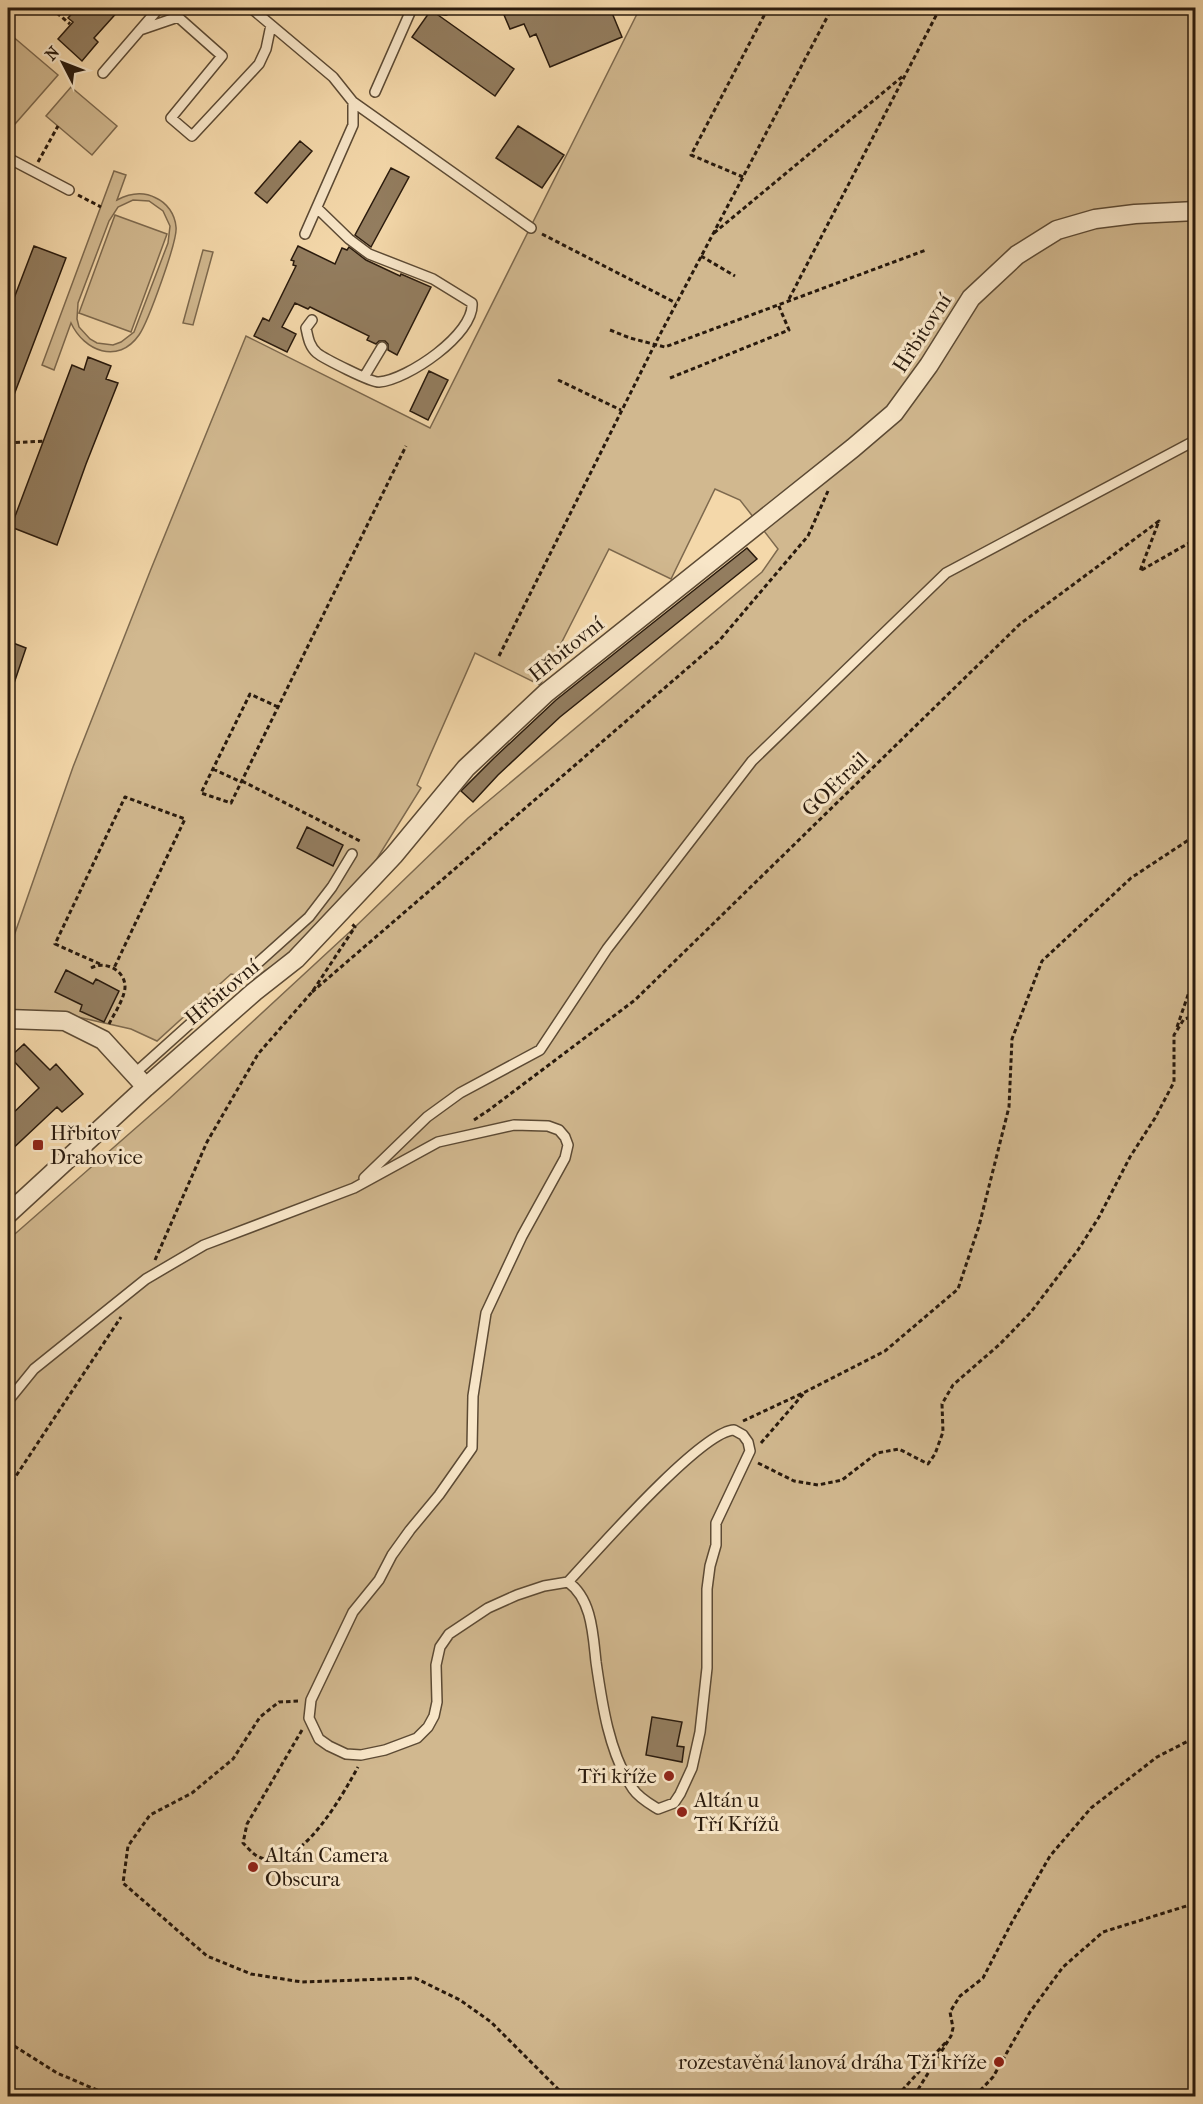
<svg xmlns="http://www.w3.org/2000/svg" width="1203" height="2104" font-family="'IM FELL French Canon',serif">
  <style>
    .green { fill: #d1b88f; stroke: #7d694e; stroke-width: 1.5; fill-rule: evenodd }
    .building { fill: #937d5f; stroke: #291a0d; stroke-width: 1.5 }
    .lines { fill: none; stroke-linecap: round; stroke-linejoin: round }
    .lane-casing { stroke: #5c4a34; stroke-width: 12 }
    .street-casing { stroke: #5c4a34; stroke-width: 21 }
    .path { stroke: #291a0d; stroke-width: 3; stroke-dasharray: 4.5 3; stroke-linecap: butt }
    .lane { stroke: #f8e6c8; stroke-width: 9 }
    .street { stroke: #f8e6c8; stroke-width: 18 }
    .poi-dot { fill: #8f2418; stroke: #f8e6c8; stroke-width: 2 }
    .labels { text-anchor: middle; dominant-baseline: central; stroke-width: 6; stroke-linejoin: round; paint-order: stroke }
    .street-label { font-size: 21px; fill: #291a0d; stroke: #f8e6c8 }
    .poi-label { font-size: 21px; fill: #291a0d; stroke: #f8e6c8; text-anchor: start }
  </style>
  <rect width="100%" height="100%" fill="#f4d8aa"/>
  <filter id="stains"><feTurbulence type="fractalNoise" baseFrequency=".00333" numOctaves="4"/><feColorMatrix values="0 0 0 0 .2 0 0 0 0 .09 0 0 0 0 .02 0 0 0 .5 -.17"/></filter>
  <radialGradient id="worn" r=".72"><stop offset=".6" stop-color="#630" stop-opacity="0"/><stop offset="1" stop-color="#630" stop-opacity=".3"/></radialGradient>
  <path class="green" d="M640 8H1195V2096H8V1240L170 1098 355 927 468 818 762 572 778 549 740 500 715 489 671 579 609 549 540 685 475 653 417 785 421 788 373 865 290 954 254 978 231 974 157 1041 131 1029 60 1013 8 1012V953L73 767 151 569 246 336 430 428Z
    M11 35 58 75 8 132V40Z
    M71 87 117 126 92 155 46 116Z
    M114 171 126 175 117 200C130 193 143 191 156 198 167 203 175 214 176 227 178 240 148 322 139 335 118 365 84 351 71 323L54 370 42 365ZM133 200 149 201 163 211 170 226 168 243 134 332 121 342 113 345 97 343 90 339 79 327 77 319 78 303 109 221 118 207Z
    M115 215 167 234 131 332 79 313Z
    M203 250 213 252 193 325 183 323Z"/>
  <path class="building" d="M77 8H121L94 38 98 42 82 61 58 39 73 22 68 18Z
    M522 8H610L622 37 550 67 536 34 530 37 524 24 510 29 504 15Z
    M431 10 514 69 495 96 412 37Z
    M518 126 564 155 542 188 496 158Z
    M300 141 312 151 267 203 255 193Z
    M391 168 409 177 371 247 355 235Z
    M34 246 66 258 9 408 8 314Z
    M298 246 335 264 342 248 347 250 349 247 366 260 400 276 401 274 431 287 397 355 388 350V344L385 341H379L376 344 367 340 369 336 310 307 308 309 295 303 282 327 296 334 287 352 254 336 263 318 269 321 296 266 293 265 294 261 291 260Z
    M88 357 111 366 106 379 118 383 86 464 57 545 11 527 72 365 84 370Z
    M429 371 448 380 428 420 410 411Z
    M747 548 757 559 560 717 498 775 473 802 461 791 494 758 556 700Z
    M8 641 26 648 9 698H8Z
    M307 827 343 845 333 866 297 848Z
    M66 970 93 984 96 979 119 991 104 1022 80 1011 82 1005 55 992Z
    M24 1044 50 1070 56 1064 83 1094 62 1112 57 1107 8 1153V1118L39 1088 10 1057Z
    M652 1717 682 1722 677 1746 684 1747 682 1762 646 1755Z"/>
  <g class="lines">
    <defs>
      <path id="lane" d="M251 8 333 77 353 102V125L305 234
        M440 8 445 10
        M140 30 178 17 222 56 171 118 192 136 259 64 266 49 271 25
        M103 73 159 8
        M375 92 412 8
        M353 102 531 228
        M8 158 69 190
        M312 320 306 328C308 337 309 346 317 353 323 358 372 383 379 382 407 380 475 334 472 303L433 279 369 254 349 239 317 208
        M364 377 382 347
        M134 1074 309 917 332 887 352 854
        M364 1178 427 1117 460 1093 540 1050 607 949 752 761 946 573 1196 440
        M8 1401 34 1369 146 1279 204 1245 354 1188 438 1142 514 1125 548 1126 559 1130 565 1137 568 1145 565 1158 522 1236 486 1313 473 1396 472 1448 439 1495 410 1530 392 1555 379 1580 353 1612 311 1700 309 1718 319 1739 329 1746 346 1754 361 1755 385 1750 417 1738 428 1727 434 1716 437 1702 436 1665 440 1647 449 1634 488 1608 517 1595 544 1586 568 1582C592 1599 593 1635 596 1662 602 1704 609 1753 633 1789 639 1798 650 1804 658 1809L674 1803 680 1794 692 1768 700 1732 707 1668V1589L710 1566 716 1545V1523L750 1451 748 1442 743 1435 734 1430C701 1431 595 1553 568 1582"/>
      <path id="street" d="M8 1019 65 1021 103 1040 146 1087
        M8 1214 146 1087 254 992 296 959 394 855 466 768 546 693 853 448 894 413 929 365 971 298 1017 255 1057 230 1095 219 1135 214 1196 211"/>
    </defs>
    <use href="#lane" class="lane-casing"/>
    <use href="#street" class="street-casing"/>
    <path class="path" d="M51 8 70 24
      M38 162 58 126
      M743 177 691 155 768 8
      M78 195 101 207
      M714 233 903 76
      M542 234 676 303
      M701 256 735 276
      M789 299 940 8
      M610 330 630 338 665 347 926 250
      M670 378 789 330 778 304
      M558 380 621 410
      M8 443 45 441
      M499 656 655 344 832 8
      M278 707 250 694 201 793 231 803 406 446
      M213 769 241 782
      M242 781 362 842
      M100 964 55 944 125 797 185 819 114 968
      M91 968C108 959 130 974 124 993 121 1004 114 1014 109 1024
      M312 992 719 641 808 536 828 491
      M1177 1027 1189 992 1196 987
      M474 1120 489 1110 635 1000 1020 624 1159 521 1140 571 1196 539
      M155 1260 207 1142 258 1054 312 992 355 927 352 924
      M743 1421 805 1392 885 1351 958 1289 979 1226 1009 1107 1012 1039 1042 961 1131 878 1190 839 1196 841
      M761 1443 805 1392
      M758 1463 794 1481 818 1485 842 1480 877 1453 899 1449 928 1464 935 1454 943 1432 942 1404 953 1385 1000 1344 1031 1312 1078 1250 1099 1217 1130 1157 1155 1118 1174 1082V1035L1184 1019 1196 1016
      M8 1488 121 1317
      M298 1701 279 1702 260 1717 233 1759 192 1793 150 1815 128 1846 123 1883 207 1956 251 1974 302 1982 415 1978 460 2000 491 2022 558 2089 573 2096
      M302 1730 247 1824 243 1843C247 1847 252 1853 257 1856 297 1879 343 1794 358 1767
      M8 2042 57 2073 111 2096
      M897 2096 946 2042
      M914 2096 951 2036 953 2028 950 2012 960 1996 983 1978 1012 1922 1050 1856 1091 1808 1157 1757 1196 1737
      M975 2096 993 2077 1030 2012 1063 1967 1103 1932 1196 1903"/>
    <use href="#lane" class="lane"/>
    <use href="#street" class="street"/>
  </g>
  <g class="poi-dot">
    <rect x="32" y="1139" width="12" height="12" rx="3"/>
    <circle cx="669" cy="1776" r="6"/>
    <circle cx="682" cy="1812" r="6"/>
    <circle cx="253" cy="1867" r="6"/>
    <circle cx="999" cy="2062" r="6"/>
  </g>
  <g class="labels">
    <g class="street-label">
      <text transform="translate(922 333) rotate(-57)">Hřbitovní</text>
      <text transform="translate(566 649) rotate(-39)">Hřbitovní</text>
      <text transform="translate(835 784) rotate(-44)">GOEtrail</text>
      <text transform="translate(222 992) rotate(-40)">Hřbitovní</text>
    </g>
    <g class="poi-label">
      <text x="50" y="1133">Hřbitov<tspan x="50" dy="24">Drahovice</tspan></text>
      <text x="657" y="1776" text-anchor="end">Tři kříže</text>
      <text x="694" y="1800">Altán u<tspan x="694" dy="24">Tří Křížů</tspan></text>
      <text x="265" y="1855">Altán Camera<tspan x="265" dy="24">Obscura</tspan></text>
      <text x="987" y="2062" text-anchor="end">rozestavěná lanová dráha Tži kříže</text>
    </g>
  </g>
  <rect width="1203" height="2104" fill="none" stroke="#f4d8aa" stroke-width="30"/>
  <rect x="9" y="9" width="1185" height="2086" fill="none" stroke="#291a0d" stroke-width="3"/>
  <rect x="15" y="15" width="1173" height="2074" fill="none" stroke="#291a0d" stroke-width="1.5"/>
  <g transform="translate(63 63) rotate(312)" stroke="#f8e6c8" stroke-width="4.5" paint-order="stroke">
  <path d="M0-4.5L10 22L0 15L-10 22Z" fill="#291a0d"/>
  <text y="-9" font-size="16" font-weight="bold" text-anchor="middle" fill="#291a0d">N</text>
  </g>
  <rect width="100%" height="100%" filter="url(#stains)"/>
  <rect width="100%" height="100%" fill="url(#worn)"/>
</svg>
